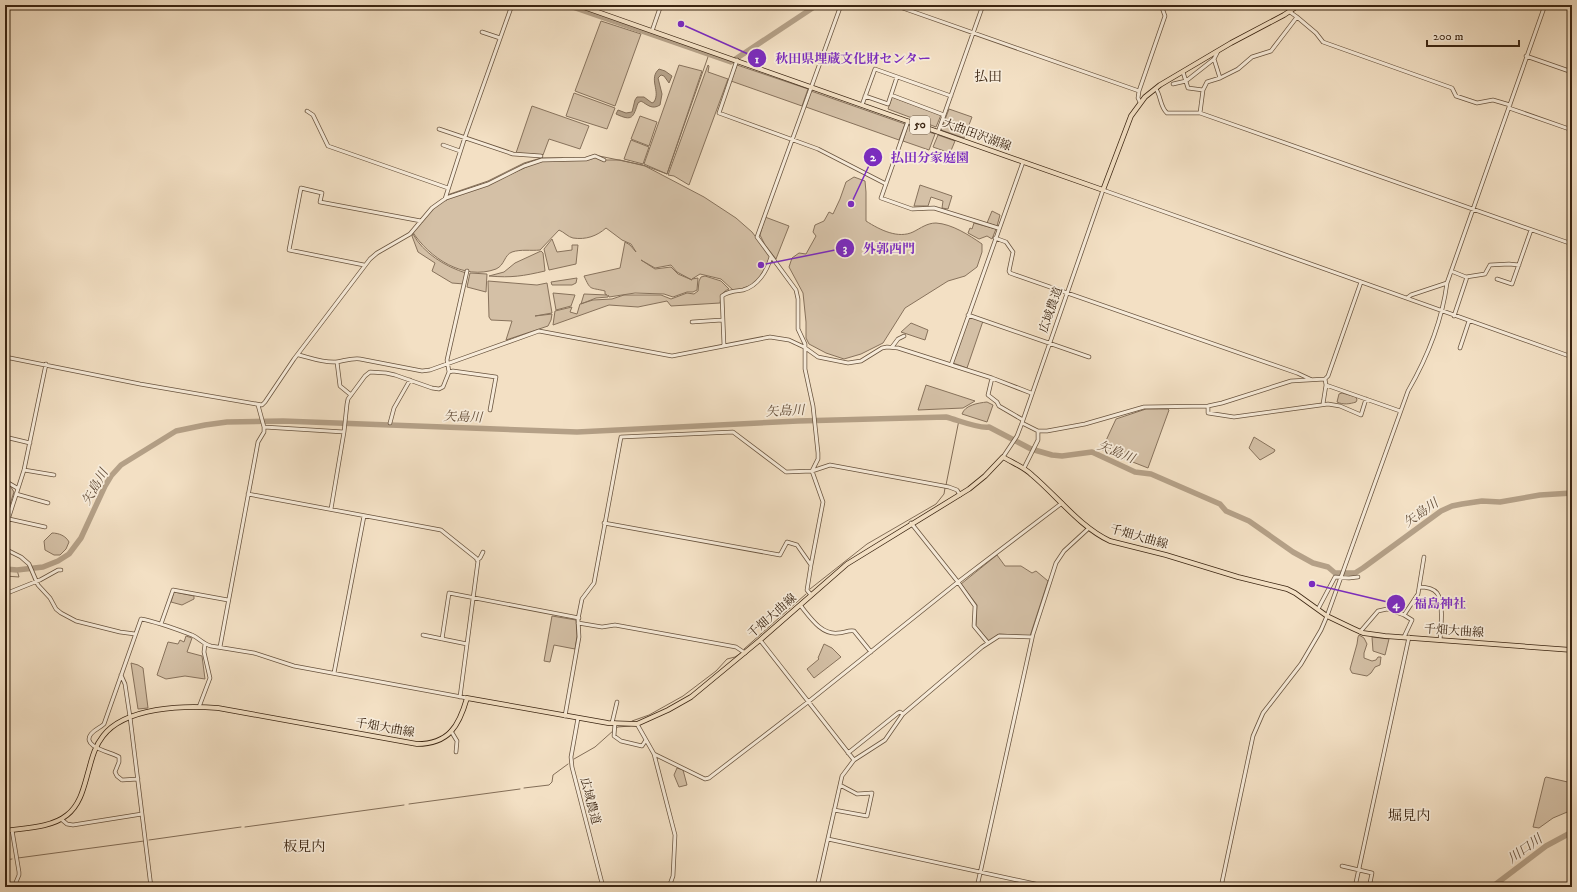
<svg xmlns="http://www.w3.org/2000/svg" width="1577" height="892" font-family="'IM FELL DW Pica','Noto Serif JP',serif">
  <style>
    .green { fill: #d4c0a6; stroke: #87725c; fill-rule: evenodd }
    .water { fill: #b4a087; stroke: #836e58 }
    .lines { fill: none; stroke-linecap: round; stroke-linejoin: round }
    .stream { stroke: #836e58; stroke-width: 1 }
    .river { stroke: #b4a087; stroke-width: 5.5 }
    .minor-casing { stroke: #68533e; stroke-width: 4.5 }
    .major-casing { stroke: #3a2411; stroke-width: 5.5 }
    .minor { stroke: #f7ebd9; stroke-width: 3 }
    .major { stroke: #f3e0c4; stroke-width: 4 }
    .labels { text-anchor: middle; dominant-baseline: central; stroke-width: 3.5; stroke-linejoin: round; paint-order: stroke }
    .shield { fill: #f7ebd9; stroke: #73604d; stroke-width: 1 }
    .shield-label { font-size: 11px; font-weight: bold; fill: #3a2411 }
    .street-label { font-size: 12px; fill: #3a2411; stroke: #f7ebd9 }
    .water-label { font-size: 13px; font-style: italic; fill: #654f3a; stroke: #f7ebd9 }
    .quarter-label { font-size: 14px; fill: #3a2411; stroke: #f7ebd9 }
    .leader { fill: none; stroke: #7b2cbf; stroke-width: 1.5 }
    .callout-dot { fill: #7b2cbf; stroke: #f7ebd9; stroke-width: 1.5 }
    .mark-label { font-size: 12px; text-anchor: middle; font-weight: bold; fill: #fff }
    .callout-label { font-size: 13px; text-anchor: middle; font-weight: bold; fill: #7b2cbf; stroke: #f7ebd9; stroke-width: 3.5; stroke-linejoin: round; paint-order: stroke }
  </style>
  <rect width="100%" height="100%" fill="#f3e0c4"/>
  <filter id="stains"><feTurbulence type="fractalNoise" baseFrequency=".005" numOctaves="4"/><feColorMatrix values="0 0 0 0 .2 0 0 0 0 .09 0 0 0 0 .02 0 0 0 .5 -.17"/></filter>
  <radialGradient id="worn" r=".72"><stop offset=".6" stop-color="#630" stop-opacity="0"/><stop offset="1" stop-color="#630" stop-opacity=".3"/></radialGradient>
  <path class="green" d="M601 21 641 34 615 106 575 91Z
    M679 65 702 71 667 174 644 164Z
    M708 65 709 66 708 72 728 79 689 185 674 176 668 175Z
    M737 65 808 89 802 106 731 81Z
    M811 91 905 124 899 140 806 107Z
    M574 93 615 108 607 129 566 116Z
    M892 97 941 115 936 127 888 109Z
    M532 106 589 126 580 149 549 139 543 155 516 153Z
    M949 109 972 117 964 138 941 130Z
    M640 116 657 122 649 146 631 139Z
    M908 125 935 134 929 150 903 141Z
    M938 135 955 141 950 153 933 147Z
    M631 140 649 147 643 164 624 159Z
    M595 156 604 160H620L645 166 704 197 736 218 752 232 771 257C764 278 756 286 734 291L721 279 700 274 692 279 698 278 697 290 693 292H687L673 297 664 294 635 293 609 297 608 295V297L596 298 581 304 584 294 607 295 605 294V291C589 287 591 291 584 276L620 268 625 242 630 245 636 252 631 244 622 240 606 228C597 236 586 240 573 238 568 237 564 232 559 230L540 250C531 251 521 249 512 252 504 255 505 265 496 269 464 281 429 258 412 231L425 215 446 198 488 184 542 160 586 159ZM641 260 655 268 671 265 677 272 692 280 678 274 671 267 655 269Z
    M854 177 865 181 866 192V221C880 230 898 239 913 232 921 228 927 223 936 223 952 224 969 235 982 244V252L977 267 965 276 948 281 905 308 883 343 861 354 844 359 826 353 809 344 806 338V322L803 293 789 267 792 258 799 253 806 254 816 236 813 232 815 225 824 221 829 212 833 214 840 199 846 182Z
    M920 185 952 196 948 209 942 208 943 201 931 197 928 206H914Z
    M992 211 1000 215 997 226 987 223Z
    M765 217 789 226 776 259 765 245 760 235Z
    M974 223 996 229 992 239 987 236 979 239 968 233 970 228 972 229Z
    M413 234C423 253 446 267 466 273L464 284 452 283 432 271 435 263 418 252 412 236Z
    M552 239 557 252 572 250V245H578L576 264 549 270 544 249Z
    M541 251 543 253 545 271C523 276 512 278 489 276L504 272 515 263Z
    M470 273 487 274 486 292 467 287Z
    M705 276 721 281 729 289C722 292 721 295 720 303L671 306 667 301 638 307 609 305 553 325 555 311 572 307 570 312 577 314 580 304 593 300 612 299 624 295H661L671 299 687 293 694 294 698 291 699 281 701 277Z
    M577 278 576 283 572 285H552L551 282Z
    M488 281 537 285 547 283 552 313 535 316 552 314 551 320 548 326 506 340 512 321 491 320 489 317Z
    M553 293 575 295 571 306 556 310Z
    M969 316 983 321 967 368 953 363Z
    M911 323 928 330 925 340 901 332Z
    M926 385 975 401 963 408 918 410Z
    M1342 393 1356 397 1357 400 1356 402C1350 404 1343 405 1337 402L1339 394Z
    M987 402 993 405 987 422 962 414C965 405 978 403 987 402Z
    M1146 409H1168L1169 410 1148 468 1102 450 1103 447 1116 419Z
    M1254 437 1275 450 1274 452 1260 460 1249 448Z
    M5 483 9 484 14 492 5 520Z
    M52 533C59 533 66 536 69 542L66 549 60 555H54L45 550 44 541Z
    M997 555 1005 566H1021L1032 573 1036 571 1048 581 1030 636 999 634 989 641 976 626 977 605 961 584Z
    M174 592 194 596V599L182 605 171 602Z
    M552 616 576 620 577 636 575 649 554 645 550 662 544 661Z
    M1359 635 1364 638 1367 644 1364 653V658L1372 661 1376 660 1378 657H1381L1380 665 1375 667 1371 673 1367 676 1352 673 1350 669 1357 644 1358 637Z
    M186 636 192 638 187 652 202 656 205 679 185 676 166 679 157 675 168 642 178 644 180 640 184 642Z
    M1372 637 1389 639 1385 655 1373 651Z
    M824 644 832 648 841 657 814 678 807 669 819 659 818 658Z
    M131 663 138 665 143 668 148 708 138 709Z
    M677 768 683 770 687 785 679 787 674 775Z
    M1546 777 1572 783V810L1553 818 1539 828 1533 827 1545 778Z"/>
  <path class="water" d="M659 69 665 71 672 76 669 83 664 76 661 75 658 78 662 94 660 105C652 110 648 105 641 101L638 103C633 117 633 122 616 114L618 110 626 113 632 112 635 100 637 97H644L652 103 654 102C661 91 648 79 659 69Z"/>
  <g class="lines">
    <path class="stream" d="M599 156 643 165 667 174 709 54
      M447 195 488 181 524 163 541 158H563
      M946 485 959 420
      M5 576 19 577 17 570
      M810 589 867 544 936 504 944 494 945 488
      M744 649 806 594
      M632 721 649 715 683 696 716 671 727 659 735 657 741 653
      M616 728 618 727 630 726
      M574 759 595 747 614 730
      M524 788 549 785 552 782 553 775 568 764
      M409 804 520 789
      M245 827 404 805
      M149 840 241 827
      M18 858 144 841
      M5 860 12 859"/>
    <path class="river" d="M567 5 731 62 817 5
      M5 569 17 570 43 567 58 561 69 554 81 538 105 486 111 476 121 465 176 431 205 425 227 422 283 421 577 432 798 421 946 417C958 420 979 429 989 427L1031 449 1052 455 1062 456 1092 452 1135 472 1151 474 1220 504 1226 511 1249 521 1293 552 1313 563 1328 567 1335 573H1355L1363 568 1441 511 1452 506 1462 504 1482 501 1500 502 1540 495 1572 493
      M1492 887 1546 846 1572 832"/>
    <defs>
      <path id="minor" d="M894 5 1139 91
        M1297 17 1316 33 1323 42 1452 88 1456 96 1477 103 1493 100 1510 105
        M652 31 661 5
        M482 32 500 38
        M1526 56 1572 72
        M1214 59 1220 78
        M737 60 719 113 818 149 886 184
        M1183 72 1188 88 1203 90
        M1173 84 1186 81 1214 59 1218 51
        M1156 89C1161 96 1160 107 1167 113H1200L1572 244
        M891 95 944 115
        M865 96 888 104 897 77
        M1140 102 1138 98 1139 91 1165 16 1161 5
        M862 105 875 69 951 96
        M1509 108 1572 130
        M307 111 313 115 328 146 448 188
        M1200 113 1203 90 1207 82 1220 78 1238 69 1252 57 1271 51 1297 17 1290 12
        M908 121 881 198 912 209 934 208 998 228
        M439 129 513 154 541 156
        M938 132 983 5
        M443 145 460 151
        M445 199 465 137 512 5
        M995 238 1006 242 1013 252 1009 271 1010 273 1297 373 1310 379
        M364 265 289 250 301 188 322 193 320 202 421 221
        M1451 271 1466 277 1485 274 1490 265 1509 264 1519 265
        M1497 279 1512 284 1531 230
        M1407 298 1411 295 1447 283
        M968 315 1089 357
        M1454 316 1467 277
        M692 322 722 320
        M724 346 722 296C728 291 735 291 743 290 758 286 767 271 771 257
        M892 347 898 339 904 336
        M1460 348 1469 321
        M299 355C311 358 323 363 336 362 344 361 351 358 360 359L422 371 430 370 539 331 672 356 770 337 789 340 804 347 818 357 848 363 861 361 882 348 887 347 898 348 992 378 1031 393
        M5 357 140 384 262 405 265 402 294 359 370 259 377 253 410 234 432 208 446 198 488 184 524 166 542 160 586 159 595 156 604 160
        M337 362 340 386 351 395
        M951 365 1023 162
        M449 372 453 371 496 377 490 410
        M992 378 988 395 997 402 999 406 1023 420
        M1325 379 1326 385 1400 411
        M1323 404 1326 385
        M1208 406V413L1234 417 1328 404 1340 406 1361 415 1366 399
        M390 423 394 408 410 380
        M1022 423 1038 431H1047L1085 424 1144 407 1208 406 1222 403 1291 381 1325 379 1328 376 1361 282
        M264 427 344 432
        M5 437 30 443
        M1003 457 1017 436 1022 423 1103 190 1572 357
        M1024 468 1038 440V431
        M24 470 54 475
        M5 481 17 488
        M16 494 48 503
        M248 494 441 530 476 558 478 561 460 697
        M331 509 344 432 347 404 348 399 365 376 370 372 386 373 395 375 432 388 439 389 443 387 449 372 447 360 467 271
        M9 519 45 527
        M604 523 780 555 787 542 797 545 811 565 807 590 811 595
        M5 529 24 470 46 364
        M5 549 21 557 29 564 38 585 50 598 56 609 61 613 76 621 120 632 135 634
        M477 560 480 558 483 552
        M811 565 823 502 812 471 818 459V453L813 406 805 369V344L798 329V299L796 290 757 237 841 5
        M1419 587C1425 587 1433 588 1437 593 1444 602 1441 628 1440 640
        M5 594 40 580 58 570H61
        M800 605C810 617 821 635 838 633 844 633 848 630 854 631L871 652
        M1318 609 1335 577 1349 578 1358 577
        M578 623 602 627 615 625 736 647 745 653
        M161 624 173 590 228 600
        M1360 632 1378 611 1387 609 1404 615 1418 594 1424 557
        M423 635 467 644
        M1404 637 1412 620 1404 615
        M442 639 449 593 579 618
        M760 640 854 760
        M988 643 974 626 975 606 958 582 1062 503
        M220 647 258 442 264 432V427L258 405
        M334 673 364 516
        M121 675 125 684 130 717 151 887
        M199 707 210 678 204 652 205 644
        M565 716 579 637 578 619 582 599 594 583 621 437 733 432 786 472 812 471 830 465 949 487 957 490 960 495
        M578 718 571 757 572 767 603 887
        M612 723 617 702
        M615 723 614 736 621 741 642 746 646 740
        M637 724 654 754 675 835 673 876 669 887
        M451 731 457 741 456 752
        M848 753 898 713 900 712 903 714
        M654 754 705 779 709 778 808 702 958 582 911 523
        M138 779 122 780 117 776 115 772 119 762V757C111 752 81 747 91 734 95 729 100 728 104 724L141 619C158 622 176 629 192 635 199 638 203 644 211 646L254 653 294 666 467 698
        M834 810 867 816 872 793 857 794 840 785
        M61 819 67 824 73 825 142 814
        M12 830 19 872V875L14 887
        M828 839 1049 887
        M1342 866 1372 873 1370 883 1384 887
        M817 887 842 776 854 760 885 740 903 714 982 647 999 636 1032 637
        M977 887 1033 634 1056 563 1064 551 1089 528
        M1221 887 1253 736 1263 713 1301 664 1321 630 1327 616 1408 391C1427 358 1442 321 1447 283L1545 5
        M1355 887 1409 637"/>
      <path id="major" d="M578 5 1103 190 1131 116 1145 97 1160 85 1231 43 1284 15 1299 5
        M5 831C24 828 51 828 67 815 81 804 84 786 89 769 92 758 95 746 103 736 125 707 184 705 218 708L417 744C449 744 459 726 467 698L608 723 637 724 668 710 691 697 760 640 847 564 969 489 985 476 1003 457C1013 463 1024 467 1032 475 1058 497 1080 527 1110 541L1166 555 1238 577 1287 589 1295 593 1327 616 1352 628 1363 633 1385 636 1572 650"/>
    </defs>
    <use href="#minor" class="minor-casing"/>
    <use href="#major" class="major-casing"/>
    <use href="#minor" class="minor"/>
    <use href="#major" class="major"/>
  </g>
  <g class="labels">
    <rect class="shield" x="910" y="116" width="20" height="18" rx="3"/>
    <g class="shield-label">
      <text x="920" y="125">50</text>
    </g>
    <g class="street-label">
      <text transform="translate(977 135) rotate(20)">大曲田沢湖線</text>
      <text transform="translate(1051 310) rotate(-71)">広域農道</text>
      <text transform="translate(1139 537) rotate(16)">千畑大曲線</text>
      <text transform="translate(772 616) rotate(-41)">千畑大曲線</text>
      <text transform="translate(1454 631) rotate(4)">千畑大曲線</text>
      <text transform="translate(385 728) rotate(10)">千畑大曲線</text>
      <text transform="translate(590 801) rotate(75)">広域農道</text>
    </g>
    <g class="water-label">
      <text transform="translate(785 411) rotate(-3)">矢島川</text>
      <text transform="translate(463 417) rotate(2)">矢島川</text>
      <text transform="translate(1116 452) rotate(22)">矢島川</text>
      <text transform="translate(95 487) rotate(-60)">矢島川</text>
      <text transform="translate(1421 513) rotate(-35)">矢島川</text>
      <text transform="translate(1525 849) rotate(-36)">川口川</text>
    </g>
    <g class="quarter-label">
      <text x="988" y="77">払田</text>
      <text x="1409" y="816">堀見内</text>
      <text x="304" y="847">板見内</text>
    </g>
  </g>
  <path class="leader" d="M681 24L757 58M851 204L873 157M761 265L845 248M1312 584L1396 604"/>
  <g class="callout-dot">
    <circle cx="681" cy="24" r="4"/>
    <circle cx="851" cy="204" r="4"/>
    <circle cx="761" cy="265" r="4"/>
    <circle cx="1312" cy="584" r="4"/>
    <circle cx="757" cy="58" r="10"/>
    <circle cx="873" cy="157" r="10"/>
    <circle cx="845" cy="248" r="10"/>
    <circle cx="1396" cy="604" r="10"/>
  </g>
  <g class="mark-label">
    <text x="757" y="63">1</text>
    <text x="873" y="161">2</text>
    <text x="845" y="252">3</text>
    <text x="1396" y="608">4</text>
  </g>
  <g class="callout-label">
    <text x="853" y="63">秋田県埋蔵文化財センター</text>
    <text x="930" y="162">払田分家庭園</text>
    <text x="889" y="253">外郭西門</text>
    <text x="1440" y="608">福島神社</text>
  </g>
  <rect width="1577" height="892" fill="none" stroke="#f3e0c4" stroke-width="20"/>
  <rect x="6" y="6" width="1565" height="880" fill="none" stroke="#3a2411" stroke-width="2"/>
  <rect x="10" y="10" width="1557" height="872" fill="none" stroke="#3a2411"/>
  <path d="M1427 40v6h92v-6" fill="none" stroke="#3a2411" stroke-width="2"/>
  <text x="1433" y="40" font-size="12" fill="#3a2411" stroke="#f7ebd9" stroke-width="3" paint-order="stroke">200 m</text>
  <rect width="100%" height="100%" filter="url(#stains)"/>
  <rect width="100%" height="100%" fill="url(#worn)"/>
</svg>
